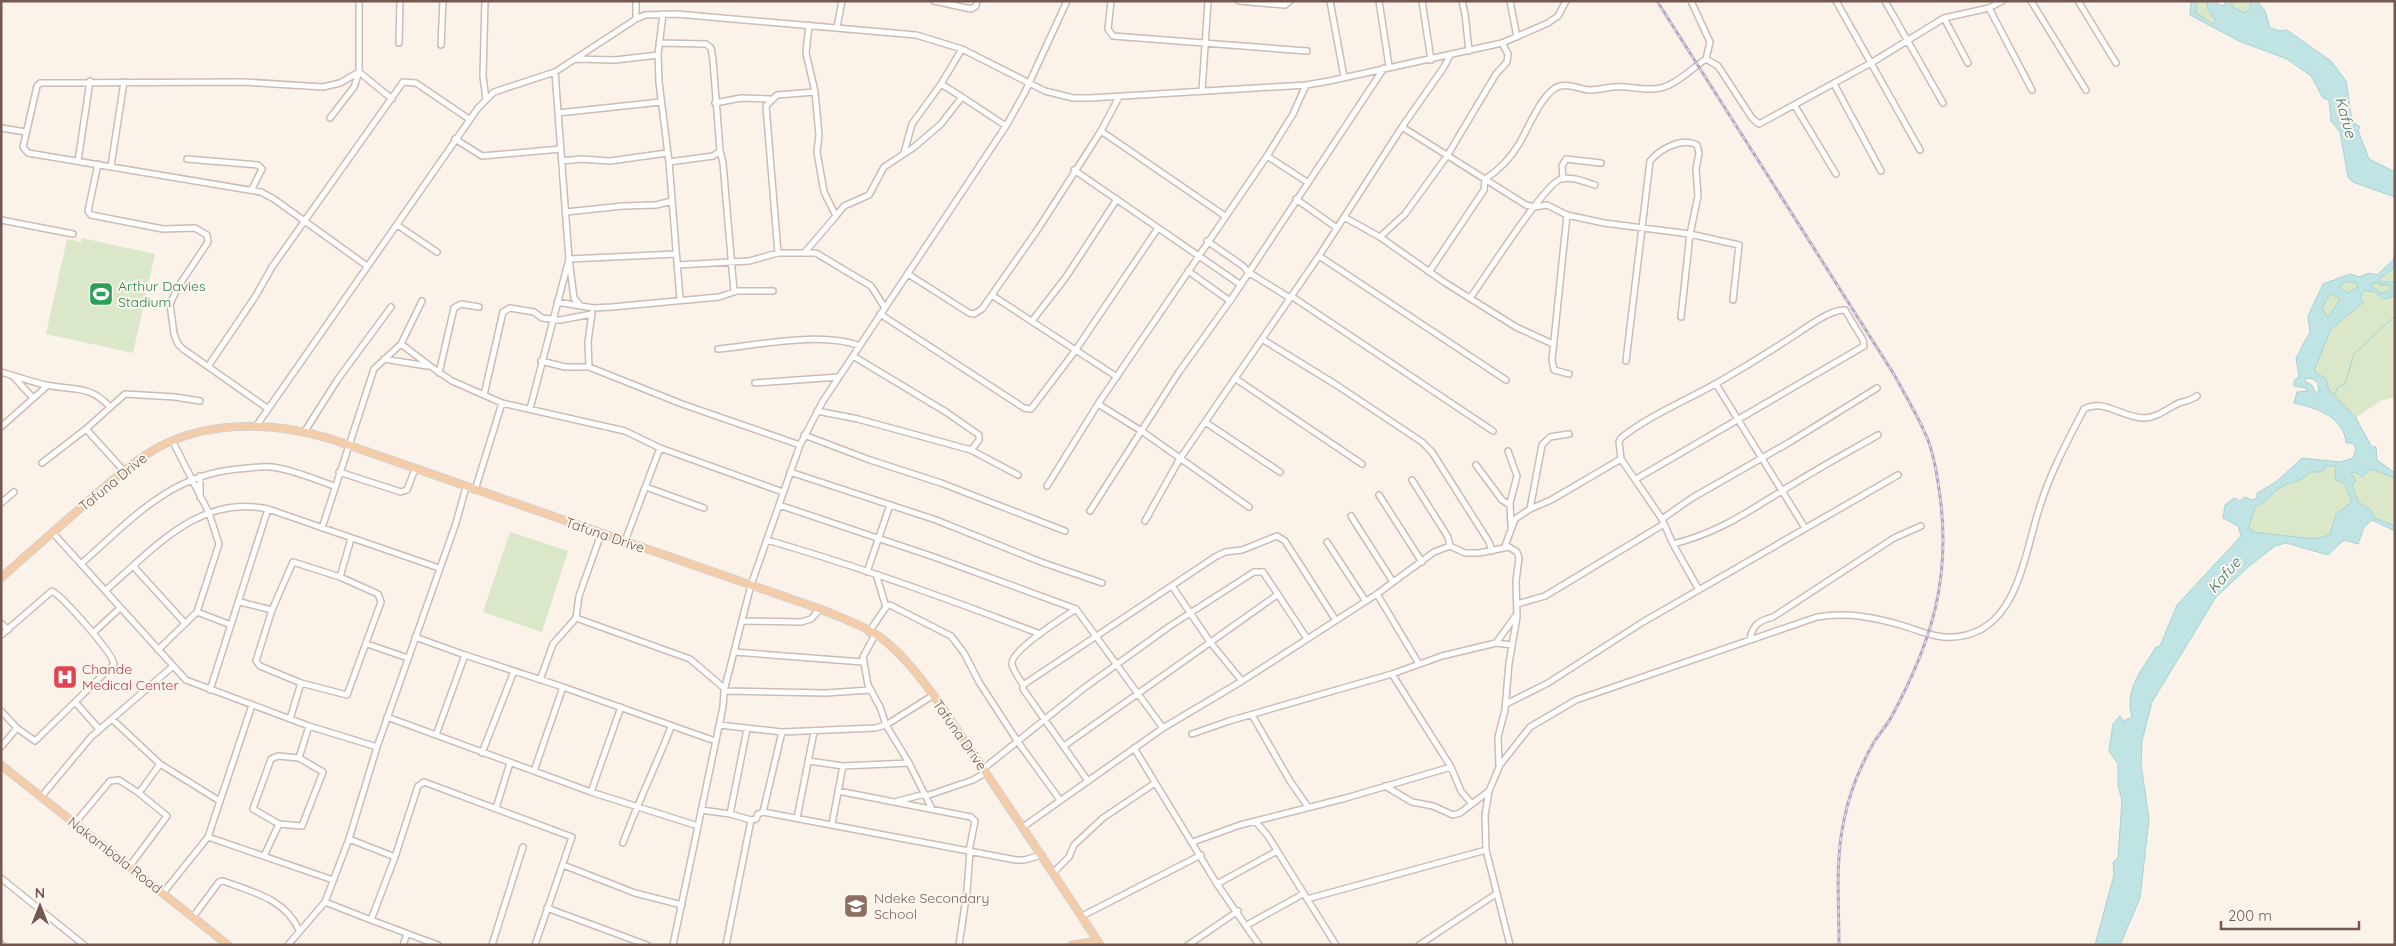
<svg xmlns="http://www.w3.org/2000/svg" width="2396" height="946" font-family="Quicksand,sans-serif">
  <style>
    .green { fill: #dae8c9 }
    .water { fill: #c0e3e3; stroke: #a7d3d4; fill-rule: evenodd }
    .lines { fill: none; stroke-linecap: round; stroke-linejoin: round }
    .stream { stroke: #a7d3d4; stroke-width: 1 }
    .minor-casing { stroke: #cebbb3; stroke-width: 8 }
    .major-casing { stroke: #d8d0ce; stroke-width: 9 }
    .minor { stroke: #fff; stroke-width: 5 }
    .major { stroke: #f3cda9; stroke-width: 7 }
    .rail-casing { stroke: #b4a8c4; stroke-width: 3 }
    .rail { stroke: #fef7f0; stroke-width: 1; stroke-dasharray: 4; stroke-linecap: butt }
    .labels { text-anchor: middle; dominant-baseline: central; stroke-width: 4; stroke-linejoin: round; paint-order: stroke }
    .leisure-label { font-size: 14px; fill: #27864d; stroke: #fef7f0; text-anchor: start }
    .street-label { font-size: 14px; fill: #74574f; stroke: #fef7f0 }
    .health-label { font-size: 14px; fill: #be3a42; stroke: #fef7f0; text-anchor: start }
    .education-label { font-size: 14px; fill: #785e54; stroke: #fef7f0; text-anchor: start }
    .water-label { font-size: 15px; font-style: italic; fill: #447677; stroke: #fef7f0 }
  </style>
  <rect width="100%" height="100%" fill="#fbf2ea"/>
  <path class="green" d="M2197 1H2206L2208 9 2216 21 2213 24 2196 13Z
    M2232 1H2252L2249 10 2245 13 2232 7Z
    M82 238 155 254 133 353 46 334 67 239 81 242Z
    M2395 266V282L2381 283 2379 279Z
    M2345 282H2357L2358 287 2347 293 2338 287Z
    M2378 282 2392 286 2388 292 2381 293 2370 284Z
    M2364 290 2375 292 2384 299 2395 296V397L2380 401 2356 418 2329 390 2326 379 2314 371 2331 329 2364 302 2360 298Z
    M2330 293 2340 299 2328 318 2322 308Z
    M2326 466H2336L2352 502 2336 514 2330 535 2314 539 2252 532 2249 526 2255 507C2269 501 2273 490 2283 486 2293 481 2303 481 2310 472H2322Z
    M2370 469 2395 478V526L2374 518 2371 510 2358 502 2352 483 2356 481 2351 473Z
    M510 532 568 551 542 632 483 612Z"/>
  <path class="water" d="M2191 1H2197L2196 13 2213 24 2216 21 2208 9 2206 1H2213L2222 6 2228 1H2232V7L2245 13 2249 10 2252 1H2257L2265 11 2270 28 2280 31 2287 30 2331 61 2346 81 2352 121 2360 127 2358 130 2369 159 2395 172V197L2353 182 2348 177 2340 132 2331 121 2329 100 2323 98 2311 76 2287 59 2239 41 2190 15Z
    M2395 252C2395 272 2393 268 2379 279L2381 282H2395V296L2384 299 2375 292 2364 290 2360 298 2364 302 2331 329 2314 371 2326 379 2329 390 2356 418 2371 446 2376 447 2377 460 2395 473V478L2370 469 2362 477 2356 472 2351 473 2356 481 2352 484 2358 502 2371 510 2374 518 2395 526V531L2372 520 2364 527 2358 544 2344 540 2328 555 2286 543 2275 546 2248 567 2216 597 2152 702 2142 741 2141 764 2149 819 2140 898 2120 945H2095L2114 875 2113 862 2118 858 2122 800 2118 786V764L2109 751 2113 724 2120 716 2124 721 2132 717C2124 689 2142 670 2156 647L2160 646 2177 605 2241 536 2238 526 2223 518 2225 505 2234 498 2240 501 2245 497 2252 500 2257 498V493L2276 482 2302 458 2340 462 2353 458 2356 449 2353 443H2346C2344 417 2317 408 2294 403L2297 392 2307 391 2306 388 2294 386V381L2299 376 2296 358C2302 349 2304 340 2310 333L2308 316 2323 284 2350 274 2359 277 2370 273 2377 275 2393 260ZM2345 282H2356L2358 287 2347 293 2339 287ZM2378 282 2380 285H2389L2391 287 2388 292 2381 293 2370 285ZM2330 293 2340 299 2328 318 2322 308ZM2304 378 2313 379 2318 383 2319 392H2315L2312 385 2306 382ZM2326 466H2336L2335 479 2345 484 2352 502 2336 514 2330 535 2314 539 2252 532 2249 526 2255 507C2269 501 2273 491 2283 486 2293 481 2303 481 2310 472H2322Z"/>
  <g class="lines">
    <path class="stream" d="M2334 396 2338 387 2345 384 2354 354 2395 316"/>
    <defs>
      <path id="minor" d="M485 1 483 76 486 100
        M636 1V19
        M934 1 971 9 976 6 977 1
        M1111 1 1108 29 1113 36 1307 51
        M1239 1 1285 5 1290 1
        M1330 1 1344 77
        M1379 1 1389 66
        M1422 1 1431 60
        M1462 1 1465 14 1469 51
        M1510 1 1517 37
        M1691 1 1710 42 1706 59 1718 66 1752 118 1759 124 1871 63 1920 150
        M1836 1 1871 63 1944 18 1989 8 2002 1
        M1885 1 1943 103
        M2031 1 2086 90
        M2078 1 2116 63
        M1989 8 2032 90
        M663 14 658 55 659 82 669 162 680 299
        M1944 18 1968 63
        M837 27 842 1
        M399 43 400 1
        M659 43 706 44 711 48 713 60 720 151 713 156 669 162
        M441 45 443 1
        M575 59 615 60 658 55
        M359 72 340 83 323 87 244 82 40 83 37 86 23 147 28 153 261 192 274 199 367 266
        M359 72 392 99
        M555 72 569 259 574 298 581 306
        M941 84 962 49
        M1834 84 1881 171
        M1202 91 1208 1
        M715 103 741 98 770 99
        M1795 106 1836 174
        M558 113 661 102
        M330 118 354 87 359 72V1
        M1402 127 1526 205 1534 207 1547 205 1567 215 1604 223 1690 234 1681 317
        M1 128 26 132
        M1101 131 1225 216
        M455 139 482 156 561 149
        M720 151 723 163 734 292
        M904 153 912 124 941 84 962 97
        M1267 156 1307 182
        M187 159 258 165 262 169 252 189
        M78 161 90 81
        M562 161 581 159 610 161 667 153
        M98 164 88 211 91 215 163 229 195 228 207 235 208 242 178 287 170 304 174 334 178 344 183 349 267 408
        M111 166 124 82
        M1074 170 1241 285
        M1563 179 1562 166 1566 159 1601 163
        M1296 199 1337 228
        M566 212 623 206 656 205 672 201
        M1567 215 1552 360 1554 370 1569 374
        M836 216 844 206 869 195 884 167 913 148 941 124 962 97 1006 126
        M1344 217 1380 237 1444 282 1516 327 1553 344
        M1 220 73 234
        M397 225 437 252
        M1380 237 1405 214 1447 156 1496 74 1507 62 1508 54 1502 43
        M1207 241 1243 266 1248 272 1290 298
        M805 252 836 216 824 192 817 152 819 135 815 92 806 53 809 25
        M778 253 766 106 777 95 815 92
        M1319 256 1506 380
        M677 265 749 261 778 253H816L871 286 885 308
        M1188 271 1230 301
        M1429 272 1484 190 1485 179C1499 170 1510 159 1519 144 1528 129 1543 90 1560 86 1571 83 1580 90 1590 90 1598 90 1605 88 1613 87 1631 85 1651 94 1669 85 1682 79 1694 67 1706 59
        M908 274 969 313 974 314 982 309 1038 229 1101 131 1119 97
        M993 296 1117 377
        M1291 296 1493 431
        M1470 298C1485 278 1544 184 1561 179 1572 176 1585 182 1595 185
        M557 302 593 308 612 307 719 297 737 291H773
        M880 314 1024 408 1031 409 1075 351 1158 228
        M1032 321 1066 277 1117 199
        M1262 339 1338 386 1422 442 1432 452 1489 542 1492 551
        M401 344 430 366 452 381 502 403 625 431 660 448 783 492
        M718 349C759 345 823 331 860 346
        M853 356 946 412 979 435V440L971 450
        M384 359 427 366
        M541 361 565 367H589L682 404 800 445
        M1626 361 1650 161C1660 149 1682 137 1697 145L1699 153 1696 169 1698 196 1690 234 1739 245 1733 300
        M209 365 255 297 272 267 403 82 416 83 469 119
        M589 367 588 342 592 313
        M1 372C16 376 31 382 46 385 74 391 89 384 110 407
        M439 373 454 308 461 304 479 307
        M13 376 33 398
        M1236 379 1362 464
        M755 383 839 377
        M1716 384 1805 528
        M484 395 503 312 510 308 534 312 542 318 560 320 592 314
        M1098 404 1143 432 1249 507
        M530 409 569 259 676 254
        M817 411 858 419 971 450 1018 475
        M1205 422 1280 472
        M257 425 478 108 494 92 555 72 636 19 645 15 676 14 916 35 962 49 1045 91 1073 98H1090L1306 85 1329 81 1502 43 1548 23 1558 16 1566 1
        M1 427 47 386
        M86 429 124 471
        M305 431 338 379 391 307
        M804 435 870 460 941 483 1065 531
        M1508 451 1517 476 1510 503 1511 526
        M42 463 86 429 125 394 175 397 200 401
        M1476 465 1502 500 1510 505
        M339 472 401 492 407 490 415 469
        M790 472 936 520 1041 562 1102 583
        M1636 479 1864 346 1863 340 1845 310C1831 309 1807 327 1795 335 1769 352 1743 368 1717 383 1685 401 1650 415 1621 438L1619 442 1621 459 1662 519
        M1412 480 1448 537 1450 546
        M1047 486 1098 404 1267 156 1293 114 1306 85
        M646 487 704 508
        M475 490 502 403
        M1379 495 1422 562
        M200 497V476
        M1 503 14 492
        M779 505 937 558 1076 609 1163 728
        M1530 509 1542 445 1550 437 1569 434
        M1090 511 1179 372 1230 301 1384 68
        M1351 516 1393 582
        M1145 521 1179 460 1319 256 1402 127 1444 67 1450 55
        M322 528 374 369 401 344 422 301
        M53 533 186 680 309 726 377 747
        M767 540C861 567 949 599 1040 634
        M625 541 660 448
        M1327 542 1365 600
        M1673 544C1724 531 1751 509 1795 483 1822 466 1850 451 1878 435
        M1505 546 1515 519 1530 509 1551 500 1621 459
        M293 562 340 577 378 594 381 602 347 695 301 683 260 666 256 661 272 610Z
        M82 563C131 520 169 475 238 469 249 468 261 466 272 467 294 470 314 479 334 486
        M134 567 184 622
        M867 572 890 505
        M876 574 886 607
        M340 577 351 539
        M1172 586 1210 642 1242 681
        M106 590C153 550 198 494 268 509L439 568
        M1699 590 1673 544 1662 519 1692 498 1790 442 1877 388
        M1377 594 1419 664
        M240 602 272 610
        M1517 604 1545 596 1664 524
        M197 612 231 625
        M576 618 690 659 724 688
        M743 621 801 622 811 619 820 609
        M1 623 8 630
        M869 632 886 607 890 605 951 636 964 653 979 682 1018 742 1060 800
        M93 633 120 608
        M1 635 52 591C63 597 112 652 114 664L35 741 17 728 1 711
        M875 635 863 657 868 685 880 707 886 725 909 763 932 809
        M415 637 465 655 436 735
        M1750 639C1753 624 1759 621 1773 617L1894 538 1921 526
        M1496 643 1517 614
        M367 644 408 658
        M158 650 197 612 219 544 209 513 173 442
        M734 652 863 662
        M465 655 563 687 715 741
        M1392 674 1451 767 1461 791 1472 804
        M540 680 553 644 576 618 579 596 601 534
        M1023 685C1020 679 1013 671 1012 664 1010 651 1064 617 1076 609
        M210 690 268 509
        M724 691 826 693 870 690
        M75 702 99 729
        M1506 704 1548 683 1643 622 1898 475
        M1252 715 1290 781 1308 807
        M387 717 591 792 698 826
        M112 719 160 764 218 800
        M290 719 301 683
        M719 725 782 732 875 728 886 725 932 696
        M1192 734 1229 721 1392 674 1442 656 1496 643 1512 645
        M1064 746 1277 595
        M1 747 17 728
        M1134 748 1217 884 1259 945
        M482 753 514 671
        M278 756 299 758 323 772 302 826 279 824 253 809 271 759Z
        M299 758 309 726
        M809 761 843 766 909 763
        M983 769 1084 688 1170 626 1254 572H1263L1306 637
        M534 771 563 687
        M1088 781 1023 689V685L1215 557 1225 552 1242 550 1277 536 1285 541 1335 619
        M1385 786 1412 802 1433 806 1453 815 1460 813 1489 791
        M838 791 971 817 975 821 969 851
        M591 792 621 707
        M926 796 973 780 985 773
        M41 797 91 737 172 667
        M898 801 925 794
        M496 808 510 763
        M701 810 730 814 751 820 726 945
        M763 812 782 732
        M730 814 747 729
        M797 818 814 732
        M751 820 756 819 758 814 763 812 1016 860H1024L1042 855
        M1256 822 1268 836 1336 945
        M75 823 110 781 119 780 139 793 160 764
        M832 824 843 766
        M1023 827 1163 728 1242 681 1377 594 1434 552 1450 546 1465 553H1479L1509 547 1517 552 1519 558 1516 581 1517 617 1509 663 1505 710 1498 737 1499 765
        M208 837 252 705
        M349 839 395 857
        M1193 842 1240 825 1346 798 1451 767
        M623 843C637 804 656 766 671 727
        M264 856 279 824
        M563 865 635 893 682 905
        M129 867 167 816 139 793
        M1054 872 1069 857 1074 845 1103 818 1155 783
        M1 878 84 945
        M1217 884 1277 851
        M163 893 208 837 333 880
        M1307 899 1486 850
        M325 902 371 920 395 857 418 786 424 782 572 837 535 945
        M547 908 647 945
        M1082 916 1201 855
        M193 917 219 882 223 881C253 892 285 899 299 930
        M371 920 438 945
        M1247 925 1303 894
        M1 944 2 945
        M288 945 325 902 349 839 377 747 456 523 466 487
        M403 945 407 934
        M492 945 523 847
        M673 945 723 707 724 691 751 585 800 445 823 401 1006 126 1025 92 1067 1
        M959 945 967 891 970 851
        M1188 945 1238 911
        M1419 945 1496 894
        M1510 945 1486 850 1485 815 1489 791 1500 765 1530 727 1576 700 1817 617C1847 612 1874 617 1904 626 1917 630 1930 636 1944 637 2017 641 2023 557 2040 506 2051 471 2068 440 2084 409 2103 398 2123 418 2144 418 2157 418 2168 408 2179 403 2185 401 2192 400 2197 396"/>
      <path id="major" d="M1 578C26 555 51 534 76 512 99 492 121 471 147 454 201 419 272 421 331 439L820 609C844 619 872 628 891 646 925 677 952 723 978 761 1019 822 1060 883 1100 945
        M1 765 228 945
        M1072 945 1098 941"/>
    </defs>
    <use href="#minor" class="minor-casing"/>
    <use href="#major" class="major-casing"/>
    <use href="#minor" class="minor"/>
    <use href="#major" class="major"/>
    <defs>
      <path id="rail" d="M1657 1 1895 376C1905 395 1916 413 1925 433 1934 452 1937 476 1940 496 1951 578 1932 641 1893 714 1888 724 1880 733 1874 742 1861 765 1849 794 1844 820 1835 860 1839 904 1839 945"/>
    </defs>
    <use href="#rail" class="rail-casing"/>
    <use href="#rail" class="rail"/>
  </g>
  <defs>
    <symbol id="stadium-square" viewBox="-11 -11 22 22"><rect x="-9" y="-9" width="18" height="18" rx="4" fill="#2e9e5b" stroke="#fef7f0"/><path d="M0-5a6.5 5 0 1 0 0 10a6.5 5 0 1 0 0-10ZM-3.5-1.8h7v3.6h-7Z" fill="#fff"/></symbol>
    <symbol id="hospital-square" viewBox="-11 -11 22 22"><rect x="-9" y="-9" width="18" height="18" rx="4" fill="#e0444e" stroke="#fef7f0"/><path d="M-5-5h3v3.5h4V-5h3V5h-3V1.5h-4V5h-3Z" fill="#fff"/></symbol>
    <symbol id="school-square" viewBox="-11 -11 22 22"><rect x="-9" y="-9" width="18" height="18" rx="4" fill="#8d6e63" stroke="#fef7f0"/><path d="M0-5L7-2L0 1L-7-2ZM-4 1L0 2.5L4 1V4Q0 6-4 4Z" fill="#fff"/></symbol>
  </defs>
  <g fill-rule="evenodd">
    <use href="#stadium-square" x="87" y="280" width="28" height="28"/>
    <use href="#hospital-square" x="51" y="663" width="28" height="28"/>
    <use href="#school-square" x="842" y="892" width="28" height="28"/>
  </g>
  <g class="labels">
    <g class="leisure-label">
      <text x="118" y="286">Arthur Davies<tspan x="118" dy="16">Stadium</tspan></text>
    </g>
    <g class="street-label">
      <text transform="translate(113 482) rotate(-39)">Tafuna Drive</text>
      <text transform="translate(605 535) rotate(19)">Tafuna Drive</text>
      <text transform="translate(960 735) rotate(55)">Tafuna Drive</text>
      <text transform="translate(115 855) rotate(38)">Nakambala Road</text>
    </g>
    <g class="health-label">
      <text x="82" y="669">Chande<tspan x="82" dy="16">Medical Center</tspan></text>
    </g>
    <g class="education-label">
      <text x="874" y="898">Ndeke Secondary<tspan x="874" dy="16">School</tspan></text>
    </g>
    <g class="water-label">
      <text transform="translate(2346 117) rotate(74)">Kafue</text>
      <text transform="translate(2224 575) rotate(-49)">Kafue</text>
    </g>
  </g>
  <rect width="2396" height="946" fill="none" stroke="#74574f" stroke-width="5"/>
  <g transform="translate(40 906)" stroke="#fef7f0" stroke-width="4" paint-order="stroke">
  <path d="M0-4L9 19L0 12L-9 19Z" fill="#74574f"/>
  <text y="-8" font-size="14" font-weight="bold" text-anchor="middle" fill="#74574f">N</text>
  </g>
  <path d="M2221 921v8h138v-8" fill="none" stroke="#74574f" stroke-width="2.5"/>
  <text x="2228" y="921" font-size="15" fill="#74574f" stroke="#fef7f0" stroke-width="4" paint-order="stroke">200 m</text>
</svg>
